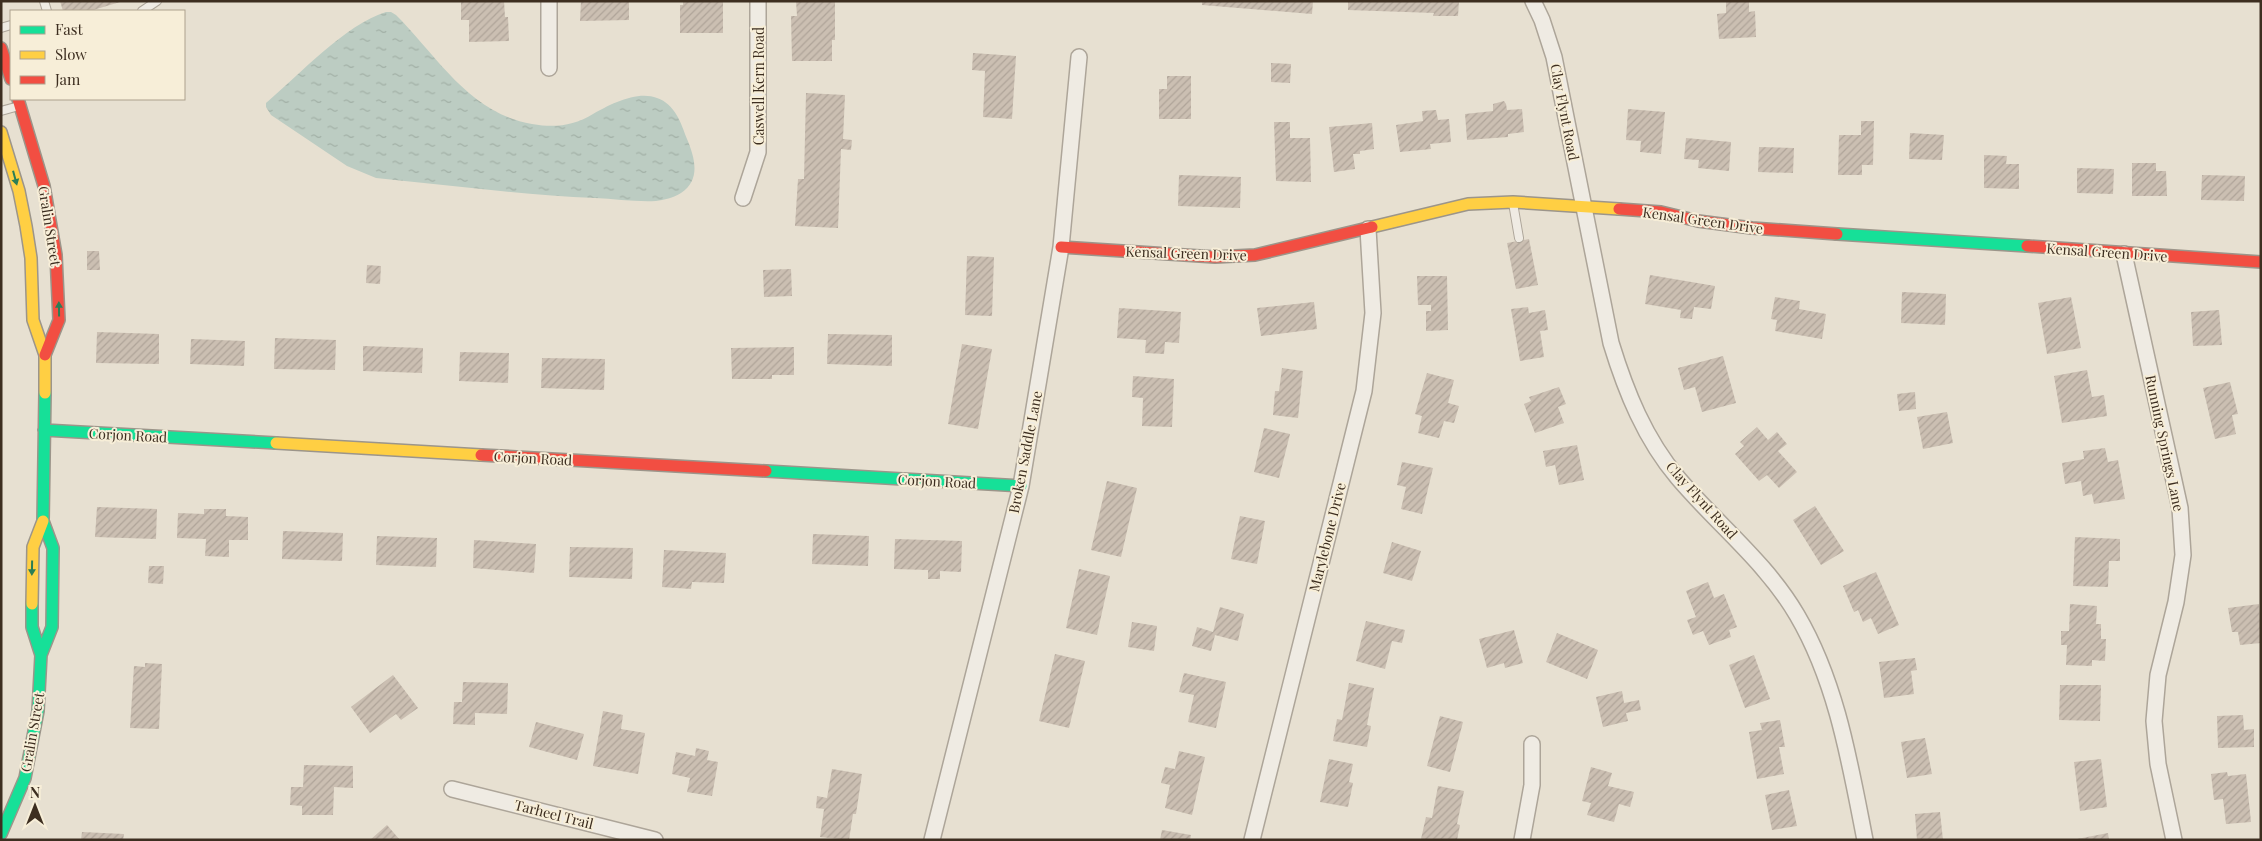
<svg xmlns="http://www.w3.org/2000/svg" width="2262" height="841" font-family="'Playfair Display',serif">
  <style>
    .water { fill: url(#water-ripples) }
    .building { fill: url(#building-hatch) }
    .lines { fill: none; stroke-linecap: round; stroke-linejoin: round }
    .lane-casing { stroke: #ada599; stroke-width: 10 }
    .street-casing { stroke: #ada599; stroke-width: 18 }
    .fast-casing { stroke: #9c958a; stroke-width: 14 }
    .slow-casing { stroke: #9c958a; stroke-width: 14 }
    .jam-casing { stroke: #9c958a; stroke-width: 14 }
    .lane { stroke: #efebe3; stroke-width: 8 }
    .street { stroke: #efebe3; stroke-width: 15 }
    .fast { stroke: #16e098; stroke-width: 11 }
    .slow { stroke: #ffcf43; stroke-width: 11 }
    .jam { stroke: #f24e42; stroke-width: 11 }
    .oneway { fill: #2b7e56 }
    .labels { text-anchor: middle; dominant-baseline: central; stroke-width: 4; stroke-linejoin: round; paint-order: stroke }
    .street-label { font-size: 14px; fill: #3d2e20; stroke: #f7eed8 }
  </style>
  <defs>
    <pattern id="water-ripples" width="26" height="14" patternUnits="userSpaceOnUse" patternTransform="scale(1.25)"><rect width="26" height="14" fill="#bcccc2"/><path d="M2 4q2-2 4 0t4 0M15 11q2-2 4 0t4 0" fill="none" stroke="#a2b0a6"/></pattern>
    <pattern id="building-hatch" width="6" height="6" patternUnits="userSpaceOnUse" patternTransform="scale(1.25)"><rect width="6" height="6" fill="#cbbfb2"/><path d="M-1 1l2-2M0 6l6-6M5 7l2-2" fill="none" stroke="#afa499"/></pattern>
  </defs>
  <rect width="100%" height="100%" fill="#e7e0d1"/>
  <path class="water" d="M386 12H391L396 15C437 56 470 114 532 124 555 128 573 126 593 114 610 104 638 90 657 98 675 104 681 123 687 139 695 158 701 180 681 193 673 198 664 200 656 201 636 202 615 199 595 198 522 195 449 185 376 178L347 166 271 115 266 107V103C299 75 346 24 386 12Z"/>
  <path class="building" d="M60 1H120V2L90 11H63Z
    M461 1H504L505 17H508L509 41 469 42V20H461Z
    M581 1H629V20L580 21Z
    M683 1H723V33H680V5H683Z
    M796 1H835V40H832V61H792L791 16H797Z
    M1202 1H1313L1312 14 1202 5Z
    M1348 1H1459L1458 16H1433L1434 13 1348 10Z
    M1726 1H1749V12L1755 11 1756 37 1719 39 1717 14 1726 13Z
    M973 53 1016 56 1012 119 983 117 985 71 972 70Z
    M1271 63 1291 64 1290 83 1271 82Z
    M1167 76H1191V119H1159V89H1167Z
    M806 93 845 95 843 139 852 140 851 150 841 149 838 228 795 226 798 179H804Z
    M1504 101 1506 104 1507 110 1522 109 1524 132 1508 134V137L1467 140 1465 114 1493 111V104Z
    M1628 109 1665 112 1661 154 1640 152 1641 141 1626 140Z
    M1436 110 1438 120 1449 119 1451 142 1430 144 1431 149 1400 152 1396 125 1423 121 1422 111Z
    M1861 121H1874L1873 165H1862V175H1838L1839 135H1861Z
    M1274 122H1290V138H1310L1311 182 1276 181Z
    M1372 123 1374 149 1360 151V154H1353L1355 169 1334 172 1329 127Z
    M1910 133 1944 135 1942 160 1909 159Z
    M1686 138 1731 142 1729 171 1698 168 1699 160 1684 159Z
    M1759 147 1794 148 1793 173 1758 172Z
    M1984 155 2007 156 2006 164H2019V189L1984 188Z
    M2132 163H2156V171H2166L2167 196H2132Z
    M2077 168 2114 169 2113 194 2077 193Z
    M1179 175 1241 177 1240 208 1178 206Z
    M2202 175 2245 176 2244 201 2201 200Z
    M1529 239 1538 285 1516 289 1507 243Z
    M87 251H99L100 270H87Z
    M967 256 994 257 992 316 965 315Z
    M367 265 381 266 380 284 366 283Z
    M791 269 792 296 764 297 763 270Z
    M1650 275 1715 286 1711 309 1694 307 1692 319 1680 318 1681 310 1645 304Z
    M1417 276H1447L1448 330 1426 331V311H1431V305H1418Z
    M1902 292 1946 294 1945 325 1901 323Z
    M1775 297 1800 301 1799 309 1826 314 1822 339 1775 331 1777 320 1771 319Z
    M2071 297 2081 348 2047 354 2038 303Z
    M1314 302 1317 329 1261 336 1257 308Z
    M1528 307 1529 313 1545 310 1548 330 1540 331 1544 357 1520 361 1511 309Z
    M1119 308 1181 312 1179 343 1165 342 1164 354 1145 353 1146 340 1117 338Z
    M2219 310 2222 345 2193 346 2191 312Z
    M97 332 159 334V364L96 363Z
    M828 334 892 335V366L827 364Z
    M275 338 336 340 335 370 274 369Z
    M191 339 245 341 244 366 190 364Z
    M962 344 992 349 978 429 948 424Z
    M363 346 423 348 422 373 363 371Z
    M794 347V375H772V379H732L731 348Z
    M460 352 509 353 508 383 459 381Z
    M1723 356 1736 403 1702 412 1695 387 1684 390 1678 368Z
    M542 358 605 359 604 390 541 388Z
    M1282 368 1303 371 1298 418 1273 415 1275 391H1279Z
    M2087 370 2092 397 2104 395 2107 416 2062 423 2054 376Z
    M1427 373 1454 380 1448 403 1459 406 1454 423 1444 421 1439 438 1418 433 1422 416 1415 414Z
    M1133 376 1174 379 1172 427 1142 426 1143 398 1132 397Z
    M2230 382 2238 414 2232 415 2236 434 2215 439 2203 388Z
    M1559 387 1566 404 1558 407 1564 423 1535 433 1524 404 1531 401 1529 397Z
    M1915 392 1916 409 1899 411 1897 394Z
    M1947 412 1953 443 1923 449 1917 417Z
    M1757 427 1768 440 1777 432 1787 444 1778 451 1797 472 1779 488 1767 475 1759 481 1735 454 1744 446 1740 442Z
    M1264 428 1290 434 1279 478 1254 472Z
    M1577 445 1584 480 1559 485 1555 465 1546 467 1543 451Z
    M2105 448 2108 462 2118 460 2125 499 2094 504 2092 494 2083 496 2081 481 2065 484 2062 463 2084 459 2083 451Z
    M1402 462 1433 468 1422 514 1401 509 1406 487 1397 485Z
    M1107 481 1137 488 1121 557 1091 550Z
    M1815 506 1844 551 1821 565 1793 520Z
    M97 507 157 509 156 539 95 537Z
    M204 509H226V516L248 517V540H229V557L205 556 206 539 177 538 178 513 204 514Z
    M1240 516 1265 521 1257 564 1231 559Z
    M283 531 343 533 342 561 282 559Z
    M813 534 869 536 868 566 812 564Z
    M377 536 437 538 436 567 376 565Z
    M2075 537 2120 539V561H2109L2108 587 2073 586Z
    M895 539 962 541 961 572 940 571V579H928V570L894 569Z
    M474 540 536 544 534 573 473 568Z
    M1392 542 1421 551 1412 581 1383 573Z
    M570 547 633 548 632 579 569 577Z
    M664 550 726 553 724 583 692 582 691 589 662 587Z
    M149 566H164L163 584 148 583Z
    M1079 569 1110 576 1097 635 1066 628Z
    M1876 572 1899 625 1878 634 1871 618 1863 622 1858 610 1854 612 1843 586Z
    M1708 582 1714 598 1724 594 1737 627 1729 630 1731 637 1709 645 1703 631 1693 635 1687 620 1696 617 1686 591Z
    M2070 604 2097 606 2096 624H2101V639H2106L2105 661 2092 660V666L2066 665 2067 645H2061V631H2069Z
    M2259 604 2261 643 2240 645 2238 632H2232L2228 608Z
    M1220 607 1244 614 1238 641 1215 635 1211 651 1192 646 1197 627 1213 632Z
    M1366 621 1405 630 1402 643 1392 641 1385 669 1356 661Z
    M1132 622 1157 626 1154 651 1128 647Z
    M1514 630 1523 663 1505 668 1504 663 1487 668 1479 639Z
    M1557 633 1598 650 1587 679 1546 662Z
    M1055 654 1085 661 1069 728 1039 721Z
    M1754 655 1770 699 1745 708 1729 665Z
    M1915 658 1917 670 1911 671 1914 694 1884 698 1879 662Z
    M145 663 162 664 159 729 130 728 134 666 145 667Z
    M1184 673 1226 682 1216 728 1188 722 1194 695 1179 692Z
    M393 675 418 708 401 720 396 714 370 733 351 707Z
    M463 682 508 683 507 714 475 713V725L453 724 454 702H462Z
    M1349 683 1374 688 1367 725 1371 726 1367 747 1333 741 1337 719 1342 720Z
    M2060 685H2101L2100 721 2059 720Z
    M1622 691 1624 703 1639 700 1641 710 1626 713 1628 721 1603 727 1596 697Z
    M603 711 623 715 621 729 645 733 638 774 593 766Z
    M2243 715 2244 730 2254 729V747L2218 748 2217 716Z
    M1440 716 1463 722 1450 772 1427 766Z
    M1780 720 1785 747H1779L1784 774 1757 779 1749 732 1762 730 1760 723Z
    M536 722 584 734 577 760 529 747Z
    M1925 738 1932 774 1907 778 1901 742Z
    M696 748 709 751 707 760 718 762 712 796 687 792 690 778 672 774 676 752 695 756Z
    M1179 751 1205 757 1192 815 1165 808 1170 785 1161 783 1165 767 1175 769Z
    M1329 759 1353 764 1349 782 1353 783 1348 807 1320 802Z
    M2101 759 2107 807 2080 811 2074 762Z
    M304 765 353 766V788L334 787 333 815H302V806L290 805 291 787H303Z
    M1591 767 1612 773 1608 786 1634 792 1630 807 1619 804 1614 822 1587 815 1591 803 1582 801Z
    M832 769 862 774 856 814H853L849 840 820 837 824 809 816 808 817 796 827 798Z
    M2227 772 2228 776 2246 774 2251 822 2226 824 2223 799 2214 800 2211 774Z
    M1438 786 1464 791 1457 824 1460 825 1457 840 1421 839 1426 817 1432 818Z
    M1789 790 1797 826 1772 830 1765 795Z
    M1940 812 1943 840H1917L1915 814Z
    M387 825 400 840H370Z
    M1162 830 1191 835 1190 840H1160Z
    M82 832 124 834 123 840H81Z
    M2108 833 2109 840H2077V839Z"/>
  <g class="lines">
    <defs>
      <path id="lane" d="M44 1 47 11
        M142 11 157 1
        M1 28 11 25
        M1 111 19 106
        M1513 203 1519 238"/>
      <path id="street" d="M1533 1 1542 20 1554 57 1611 343C1626 392 1645 439 1678 478 1717 524 1766 562 1797 615 1837 683 1850 764 1865 840
        M549 68V1
        M743 198 758 152V1
        M2124 254 2180 508 2183 555 2176 602 2158 675 2154 721 2158 764 2174 840
        M452 789 655 840
        M932 840 1021 486 1061 247 1079 57
        M1252 840 1364 391 1373 313 1368 229
        M1522 840 1532 785V744"/>
      <path id="fast" d="M1837 234 2027 246
        M44 430 276 443
        M766 471 1021 486
        M41 655 52 627 53 548 43 521 45 393
        M1 834 25 778 38 711 41 655 32 627V604"/>
      <path id="slow" d="M1 132 19 191 26 226 31 258 33 320 45 355V393
        M1372 227 1468 204 1513 202 1619 209
        M276 443 481 455
        M32 604 33 547 43 521"/>
      <path id="jam" d="M1 48 11 79
        M18 99 44 186 56 255 59 320 45 355
        M1619 209 1661 212 1698 221 1752 228 1837 234
        M2027 246 2261 262
        M1061 247 1215 257 1255 255 1372 227
        M481 455 766 471"/>
    </defs>
    <use href="#lane" class="lane-casing"/>
    <use href="#street" class="street-casing"/>
    <use href="#fast" class="fast-casing"/>
    <use href="#slow" class="slow-casing"/>
    <use href="#jam" class="jam-casing"/>
    <use href="#lane" class="lane"/>
    <use href="#street" class="street"/>
    <use href="#fast" class="fast"/>
    <use href="#slow" class="slow"/>
    <use href="#jam" class="jam"/>
  </g>
  <defs><path id="oneway-solid" d="M-6-.8H1V-3.2L6.5 0L1 3.2V.8H-6Z" transform="scale(1.25)"/></defs>
  <g class="oneway">
    <use href="#oneway-solid" transform="translate(15 178) rotate(75)"/>
    <use href="#oneway-solid" transform="translate(59 309) rotate(-91)"/>
    <use href="#oneway-solid" transform="translate(32 568) rotate(91)"/>
  </g>
  <g class="labels">
    <g class="street-label">
      <text transform="translate(758 86) rotate(-90)">Caswell Kern Road</text>
      <text transform="translate(1565 112) rotate(79)">Clay Flynt Road</text>
      <text transform="translate(1703 220) rotate(8)">Kensal Green Drive</text>
      <text transform="translate(50 226) rotate(81)">Gralin Street</text>
      <text transform="translate(2107 252) rotate(4)">Kensal Green Drive</text>
      <text transform="translate(1186 253) rotate(2)">Kensal Green Drive</text>
      <text transform="translate(128 435) rotate(3)">Corjon Road</text>
      <text transform="translate(2165 443) rotate(78)">Running Springs Lane</text>
      <text transform="translate(1025 452) rotate(-79)">Broken Saddle Lane</text>
      <text transform="translate(533 458) rotate(3)">Corjon Road</text>
      <text transform="translate(937 481) rotate(3)">Corjon Road</text>
      <text transform="translate(1702 500) rotate(48)">Clay Flynt Road</text>
      <text transform="translate(1327 537) rotate(-76)">Marylebone Drive</text>
      <text transform="translate(32 732) rotate(-80)">Gralin Street</text>
      <text transform="translate(554 814) rotate(14)">Tarheel Trail</text>
    </g>
  </g>
  <rect width="2262" height="841" fill="none" stroke="#3d2e20" stroke-width="5"/>
  <rect x="10" y="10" width="175" height="90" fill="#f7eed8" stroke="#ada18e"/>
  <rect x="20" y="26" width="25" height="8" fill="#16e098" stroke="#ada18e"/>
  <text x="55" y="35" font-size="15" fill="#3d2e20">Fast</text>
  <rect x="20" y="51" width="25" height="8" fill="#ffcf43" stroke="#ada18e"/>
  <text x="55" y="60" font-size="15" fill="#3d2e20">Slow</text>
  <rect x="20" y="76" width="25" height="8" fill="#f24e42" stroke="#ada18e"/>
  <text x="55" y="85" font-size="15" fill="#3d2e20">Jam</text>
  <g transform="translate(35 806)" stroke="#f7eed8" stroke-width="4" paint-order="stroke">
  <path d="M0-4L9 19L0 12L-9 19Z" fill="#3d2e20"/>
  <text y="-8" font-size="14" font-weight="bold" text-anchor="middle" fill="#3d2e20">N</text>
  </g>
</svg>
